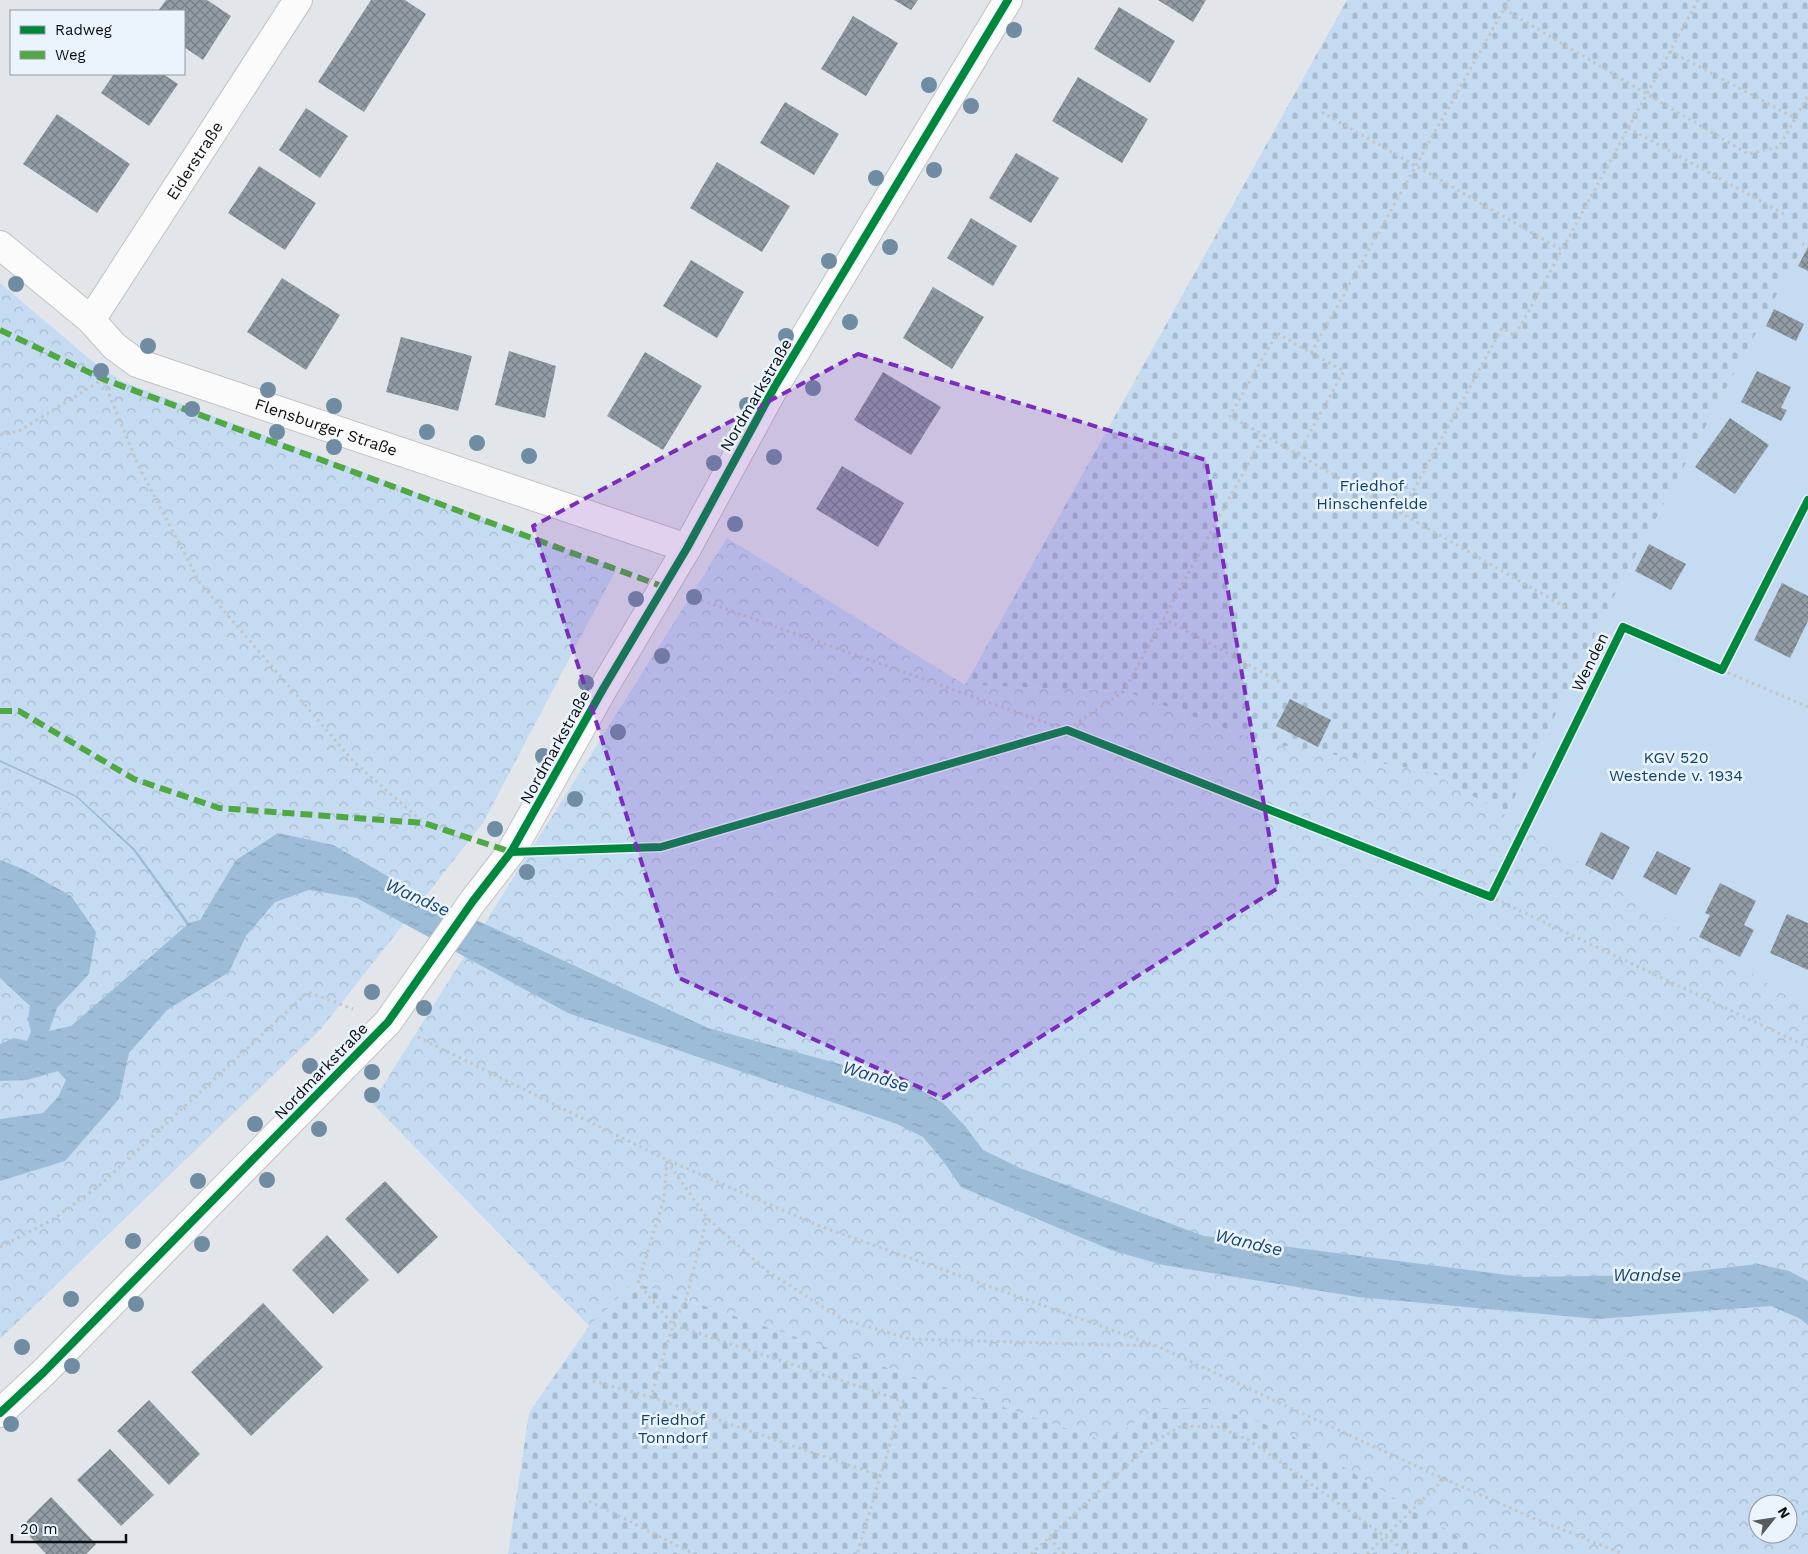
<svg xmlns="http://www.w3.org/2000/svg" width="1808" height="1554" font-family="'Work Sans',sans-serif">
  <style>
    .cemetery { fill: url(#cemetery-stones) }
    .park { fill: url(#park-crowns); fill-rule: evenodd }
    .garden { fill: #c4dbf1 }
    .water { fill: url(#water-ripples) }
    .building { fill: url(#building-cross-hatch) }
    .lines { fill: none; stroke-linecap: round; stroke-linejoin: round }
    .minor-casing { stroke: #bfc3c6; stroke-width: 30 }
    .path { stroke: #c4c5c6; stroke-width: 3; stroke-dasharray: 2.5 4; stroke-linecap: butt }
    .minor { stroke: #fbfbfc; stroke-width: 28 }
    .quiet { stroke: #50a842; stroke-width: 6; stroke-dasharray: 12 6; stroke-linecap: butt }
    .cycleway-casing { stroke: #ebf3fc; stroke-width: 11 }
    .cycleway { stroke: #00873e; stroke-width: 8 }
    .tree { fill: #708ca2 }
    .marked { fill: #7b2cbf; fill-opacity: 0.2; stroke: #7b2cbf; stroke-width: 4; stroke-dasharray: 10 6; stroke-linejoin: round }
    .labels { text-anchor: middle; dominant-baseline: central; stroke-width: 5; stroke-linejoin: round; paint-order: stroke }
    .street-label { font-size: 16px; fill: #0d1012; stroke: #ebf3fc }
    .park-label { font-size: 16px; fill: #124368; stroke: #ebf3fc }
    .water-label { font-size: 18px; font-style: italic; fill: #17476c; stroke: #ebf3fc }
  </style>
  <defs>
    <pattern id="cemetery-stones" width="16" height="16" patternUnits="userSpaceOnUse" patternTransform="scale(1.25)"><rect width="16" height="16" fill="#c4dbf1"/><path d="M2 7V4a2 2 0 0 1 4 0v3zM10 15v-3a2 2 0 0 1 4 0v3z" fill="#a7bbce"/></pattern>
    <pattern id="park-crowns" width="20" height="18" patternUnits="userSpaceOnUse" patternTransform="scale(1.25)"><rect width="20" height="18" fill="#c4dbf1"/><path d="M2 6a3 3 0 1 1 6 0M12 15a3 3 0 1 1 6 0" fill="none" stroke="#a7bbce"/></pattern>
    <pattern id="water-ripples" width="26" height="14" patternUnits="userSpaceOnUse" patternTransform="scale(1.25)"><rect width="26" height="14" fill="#9dbcd8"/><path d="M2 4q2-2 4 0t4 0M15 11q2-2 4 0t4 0" fill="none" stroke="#86a1b8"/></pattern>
    <pattern id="building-cross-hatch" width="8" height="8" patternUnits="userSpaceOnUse" patternTransform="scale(1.25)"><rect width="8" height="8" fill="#929ca5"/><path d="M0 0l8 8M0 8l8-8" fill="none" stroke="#767e85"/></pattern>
  </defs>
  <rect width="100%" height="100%" fill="#e2e6ea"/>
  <path class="cemetery" d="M1347 0H1808V237L1617 591 1506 815 1430 772 1262 742 1124 691 965 685Z
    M634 1282 1104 1441 1161 1408H1216L1283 1430 1487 1554H508L529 1413 589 1326Z"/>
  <path class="park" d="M0 283 92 361 121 381 617 568 483 823 321 1029 0 1339Z
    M727 538 965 685 1124 691 1262 742 1430 772 1506 815 1808 1009V1554H1487L1283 1430 1216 1408H1161L1104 1441 634 1282 589 1326 372 1103ZM1758 1504H1788V1534H1758Z"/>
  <path class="garden" d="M1808 237V1009L1506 815 1617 591Z"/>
  <path class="water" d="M0 760 77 796 135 849 189 923 200 920 236 860 278 833 333 845 410 889 708 1028 909 1083 943 1103 965 1126 983 1150 1020 1168 1204 1236 1523 1277 1662 1275 1758 1264 1789 1271 1808 1281V1325L1799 1318 1771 1306 1597 1319 1358 1297 1163 1265 1111 1250 961 1187 944 1162 923 1137 897 1124 568 1013 357 898 309 890 275 902 246 936 229 972 167 1010 129 1053 119 1099 65 1161 0 1181V1119L43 1113 58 1097 66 1080 58 1071 27 1080 0 1081V1044L14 1038 27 1041 31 1032 28 1020 30 1006 0 978V860L23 869 71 896 96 932 89 974 57 1008 49 1031 71 1026 187 925 133 850 76 797 0 762Z"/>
  <path class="building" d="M166 0H207L231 16 203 60 184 47V11H158Z
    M371 0H405L426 14 364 112 318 82Z
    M894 0H918L911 10Z
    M1158 0H1206L1193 22Z
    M1119 7 1175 41 1150 83 1094 49Z
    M853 16 898 43 866 96 821 69Z
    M114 74H163L178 84 149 126 101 93Z
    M1078 77 1148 119 1122 163 1052 121Z
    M785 102 839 134 814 175 760 143Z
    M306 108 348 136 320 178 279 150Z
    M57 114 130 164 97 213 23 164Z
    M1016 153 1059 178 1031 223 989 198Z
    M717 162 790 206 762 252 690 208Z
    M259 166 316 203 285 250 228 213Z
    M971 218 1017 246 993 286 947 258Z
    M1808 247V271L1798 266Z
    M691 260 744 292 717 338 663 306Z
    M282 278 340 315 306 370 247 332Z
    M933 287 984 317 952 369 903 338Z
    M1774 309 1804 324 1796 341 1766 326Z
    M401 337 472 356 458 411 386 392Z
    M509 351 556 366 545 418 495 405Z
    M645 352 702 386 663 450 607 416Z
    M1757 371 1791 387 1781 408 1787 410 1781 421 1741 402Z
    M883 372 941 407 911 455 854 420Z
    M1730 418 1769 445 1735 494 1695 467Z
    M842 466 904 503 878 547 816 509Z
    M1649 544 1686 564 1671 590 1635 571Z
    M1782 583 1808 596V621L1790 658 1754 640Z
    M1290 699 1331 720 1318 747 1276 726Z
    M1601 832 1630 847 1613 880 1585 865Z
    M1657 851 1691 868 1676 895 1643 877Z
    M1720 883 1756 901 1744 925 1754 930 1740 957 1699 937 1710 915 1705 913Z
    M1787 914 1808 923V970L1770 953Z
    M385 1181 438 1237 398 1274 345 1219Z
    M327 1235 369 1280 333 1314 292 1270Z
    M263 1303 323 1367 251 1436 191 1372Z
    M149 1400 200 1454 169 1485 117 1431Z
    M110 1449 154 1495 121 1526 77 1480Z
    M51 1497 96 1544 86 1554H46L21 1527Z"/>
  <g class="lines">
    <defs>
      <g id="minor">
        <path id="s1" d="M0 245 91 320 114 346 137 363 687 548"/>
        <path id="s2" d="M91 320 298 0"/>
        <path d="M0 1413 44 1372 388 1022 473 901 511 852 603 689 687 548 775 386 1008 0"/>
      </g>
    </defs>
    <use href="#minor" class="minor-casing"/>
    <path class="path" d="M1504 9 1748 154 1779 147 1808 96
      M1670 51 1795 118
      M1322 112 1562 250 1698 0
      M1628 128 1784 214
      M104 382 138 465 200 583 354 762 424 823
      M0 435 19 431 102 380
      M1264 435 1567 608
      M1298 454 1344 371 1311 353
      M1401 513 1502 328 1515 336 1562 250
      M695 598 1067 730 1124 691 1264 435 1230 416 1277 333 1311 353 1509 0
      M1163 618 1280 682
      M1722 670 1808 707
      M550 851 661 847 1067 730 1491 897 1808 1047
      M1491 897 1623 627 1722 670 1808 500
      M418 1037 667 1160 817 1225 1157 1346 1444 1479 1531 1517 1623 1554
      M667 1161 707 1218 767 1271 842 1319 910 1339 1154 1346
      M667 1161 664 1199 638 1283 673 1325 686 1299 707 1218
      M0 1247 52 1220 100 1185 308 992 353 1009
      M593 1381 651 1397 673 1325 903 1401 857 1554
      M651 1397 881 1476
      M589 1501 694 1554
      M1049 1538 1064 1554
      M1031 1554 1150 1444 1181 1426 1218 1427 1249 1440 1410 1554
      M1367 1554 1444 1479"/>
    <use href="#minor" class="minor"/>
    <path class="quiet" d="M0 330 103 379 664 587
      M0 711H19L134 779 219 808 424 823 511 852"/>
    <defs>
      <path id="cycleway" d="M511 852 661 847 1067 730 1491 897 1623 627 1722 670 1808 500
        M0 1413 44 1372 388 1022 473 901 511 852 603 689 687 548 775 386 1008 0"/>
    </defs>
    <use href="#cycleway" class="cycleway-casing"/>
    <use href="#cycleway" class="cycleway"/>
  </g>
  <g class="tree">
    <circle cx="1014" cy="30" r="8"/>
    <circle cx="929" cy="85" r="8"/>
    <circle cx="971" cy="106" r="8"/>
    <circle cx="934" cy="170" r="8"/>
    <circle cx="876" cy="178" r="8"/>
    <circle cx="890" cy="247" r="8"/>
    <circle cx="829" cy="261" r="8"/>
    <circle cx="16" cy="284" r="8"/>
    <circle cx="850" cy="322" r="8"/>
    <circle cx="786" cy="336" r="8"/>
    <circle cx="148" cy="346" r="8"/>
    <circle cx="101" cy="371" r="8"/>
    <circle cx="813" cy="388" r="8"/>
    <circle cx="268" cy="390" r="8"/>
    <circle cx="747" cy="405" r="8"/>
    <circle cx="334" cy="406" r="8"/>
    <circle cx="192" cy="409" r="8"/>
    <circle cx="277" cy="432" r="8"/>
    <circle cx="427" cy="432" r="8"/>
    <circle cx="477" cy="443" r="8"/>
    <circle cx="334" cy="447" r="8"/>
    <circle cx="529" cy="456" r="8"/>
    <circle cx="774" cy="457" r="8"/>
    <circle cx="714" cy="463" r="8"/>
    <circle cx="735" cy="524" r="8"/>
    <circle cx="694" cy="597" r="8"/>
    <circle cx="636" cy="599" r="8"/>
    <circle cx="662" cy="656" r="8"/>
    <circle cx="586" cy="683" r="8"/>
    <circle cx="618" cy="732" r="8"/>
    <circle cx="543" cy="756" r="8"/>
    <circle cx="575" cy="799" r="8"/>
    <circle cx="495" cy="829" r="8"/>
    <circle cx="527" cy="872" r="8"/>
    <circle cx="372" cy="992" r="8"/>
    <circle cx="424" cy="1008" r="8"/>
    <circle cx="310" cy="1066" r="8"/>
    <circle cx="372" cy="1072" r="8"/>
    <circle cx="372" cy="1095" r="8"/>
    <circle cx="255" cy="1124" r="8"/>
    <circle cx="319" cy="1129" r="8"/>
    <circle cx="267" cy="1180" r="8"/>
    <circle cx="198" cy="1181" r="8"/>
    <circle cx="133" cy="1241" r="8"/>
    <circle cx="202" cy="1244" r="8"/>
    <circle cx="71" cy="1299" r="8"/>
    <circle cx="136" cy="1304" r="8"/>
    <circle cx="22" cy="1347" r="8"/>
    <circle cx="72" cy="1366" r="8"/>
    <circle cx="11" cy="1424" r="8"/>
  </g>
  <path class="marked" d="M858 354 1206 460 1278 888 943 1098 679 978 533 526Z"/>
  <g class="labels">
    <g class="street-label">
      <text stroke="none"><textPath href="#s2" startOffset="190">Eiderstraße</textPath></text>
      <text transform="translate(756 395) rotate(-60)">Nordmarkstraße</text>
      <text stroke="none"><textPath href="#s1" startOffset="381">Flensburger Straße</textPath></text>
      <text transform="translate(1590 662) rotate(-64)">Wenden</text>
      <text transform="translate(555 747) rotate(-61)">Nordmarkstraße</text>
      <text transform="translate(321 1071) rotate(-46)">Nordmarkstraße</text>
    </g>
    <g class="park-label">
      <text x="1372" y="485">Friedhof<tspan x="1372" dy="18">Hinschenfelde</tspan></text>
      <text x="1676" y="757">KGV 520<tspan x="1676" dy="18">Westende v. 1934</tspan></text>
      <text x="673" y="1419">Friedhof<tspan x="673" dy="18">Tonndorf</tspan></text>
    </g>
    <g class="water-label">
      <text transform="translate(418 897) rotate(24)">Wandse</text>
      <text transform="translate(876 1076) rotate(17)">Wandse</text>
      <text transform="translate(1249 1242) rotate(13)">Wandse</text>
      <text x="1647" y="1274">Wandse</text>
    </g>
  </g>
  <rect x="10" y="10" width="175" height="65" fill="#ebf3fc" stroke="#92989e"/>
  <rect x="20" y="26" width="25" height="8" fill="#00873e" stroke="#92989e"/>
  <text x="55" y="35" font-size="15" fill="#0d1012">Radweg</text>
  <rect x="20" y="51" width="25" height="8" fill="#50a842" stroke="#92989e"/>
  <text x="55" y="60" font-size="15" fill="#0d1012">Weg</text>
  <g transform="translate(1773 1519) rotate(60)"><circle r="24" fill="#ebf3fc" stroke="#92989e"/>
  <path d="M0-4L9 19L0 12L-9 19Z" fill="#585b5e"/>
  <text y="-8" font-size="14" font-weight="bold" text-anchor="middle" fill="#0d1012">N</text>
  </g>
  <path d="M12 1534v8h114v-8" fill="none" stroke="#0d1012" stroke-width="2.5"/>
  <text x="20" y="1534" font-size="15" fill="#0d1012" stroke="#ebf3fc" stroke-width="4" paint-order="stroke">20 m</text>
</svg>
